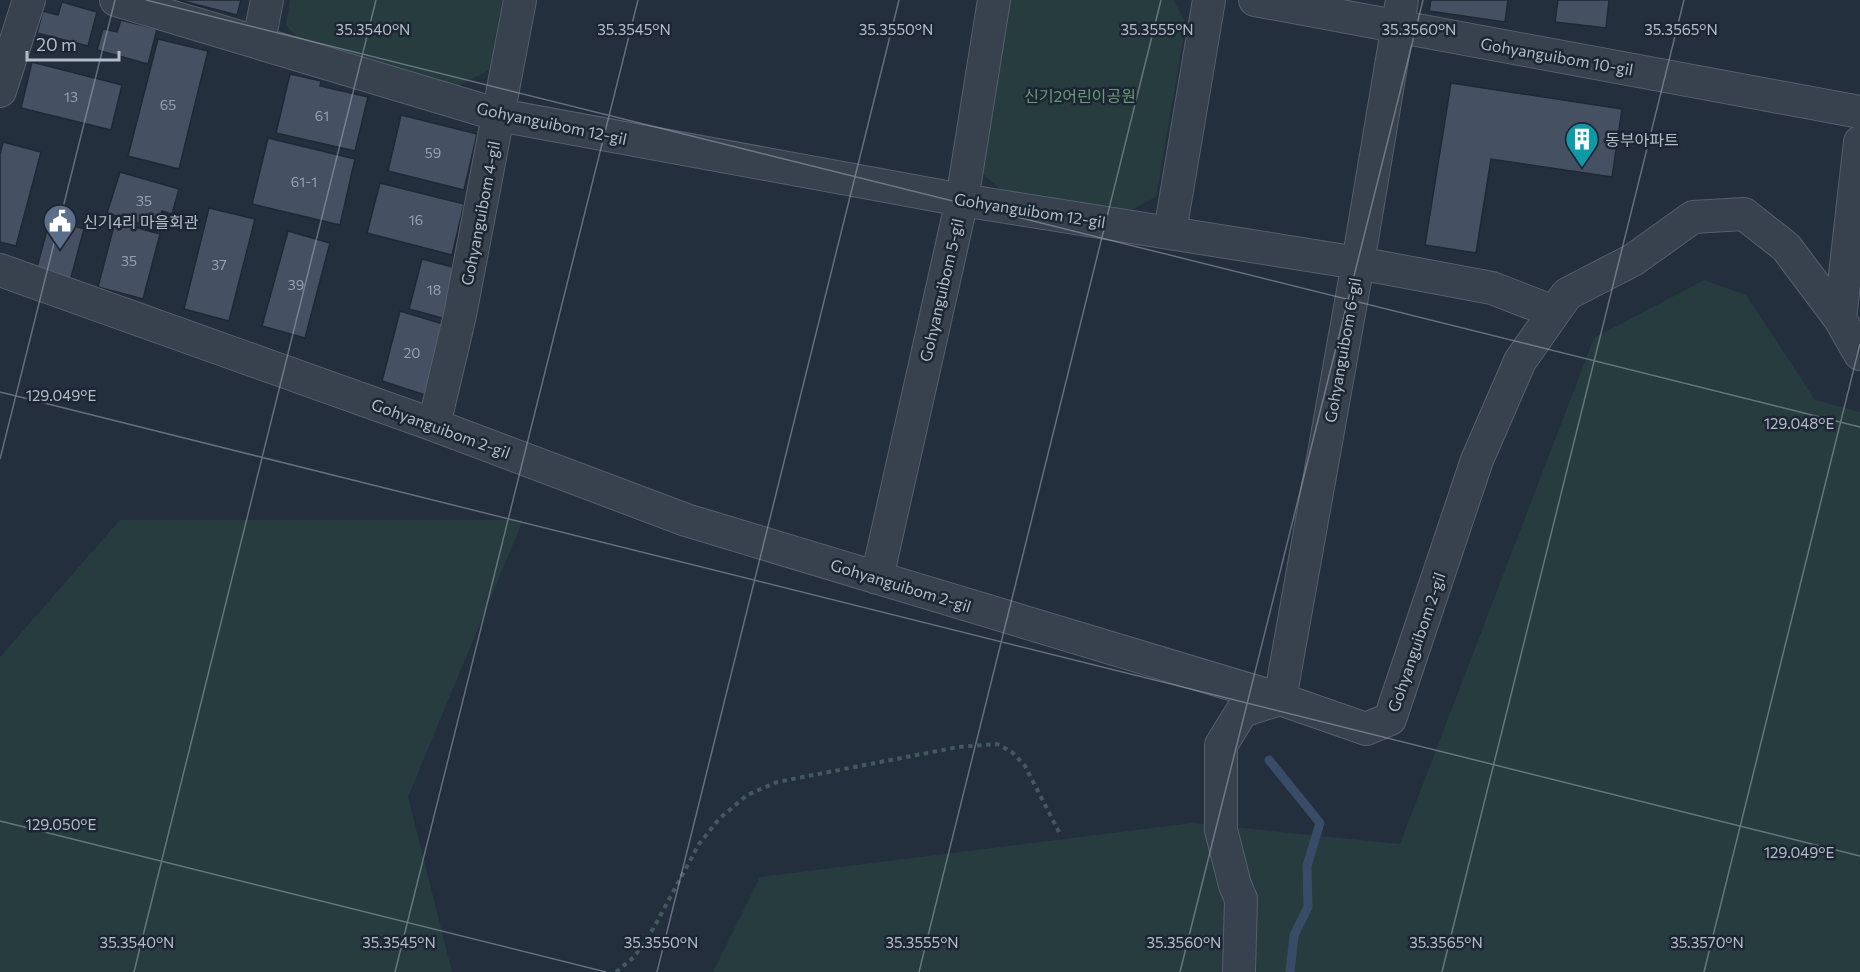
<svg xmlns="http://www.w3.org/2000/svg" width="1860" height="972" font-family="Commissioner,'Noto Sans KR',sans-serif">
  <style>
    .green { fill: #263c3f }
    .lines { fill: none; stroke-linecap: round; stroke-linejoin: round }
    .stream { stroke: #394c67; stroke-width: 9 }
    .building { fill: #455162; stroke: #1f2835; stroke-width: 1.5 }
    .minor-casing { stroke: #565f6c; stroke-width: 34 }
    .path { stroke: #44595c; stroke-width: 4; stroke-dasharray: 4.5 4.5; stroke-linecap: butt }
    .minor { stroke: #38414e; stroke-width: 32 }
    .ticks { fill: none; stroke: #b4bcc9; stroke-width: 1.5; stroke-opacity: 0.45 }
    .labels { text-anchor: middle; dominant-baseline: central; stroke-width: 5; stroke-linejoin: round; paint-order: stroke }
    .number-label { font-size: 14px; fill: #98a1af }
    .street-label { font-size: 16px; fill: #b4bcc9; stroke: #1d2633 }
    .park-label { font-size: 16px; fill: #6b9a76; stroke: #1d2633 }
    .poi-label { font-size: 16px; fill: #b4bcc9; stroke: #1d2633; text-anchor: start }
    .ticks-label { font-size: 15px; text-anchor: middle; fill: #b4bcc9; stroke: #1d2633; stroke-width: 5; stroke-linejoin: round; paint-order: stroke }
  </style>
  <rect width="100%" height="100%" fill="#242f3e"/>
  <path class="green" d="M290 0H502L489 70 454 88 307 48 286 25Z
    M1002 0H1173L1186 23 1156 197 1124 214 1000 189 975 167Z
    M1704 280 1746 295 1815 400 1860 412V972H713L760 877 1192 823 1400 844 1594 338Z
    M120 520H523L408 797 452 972H0V657Z"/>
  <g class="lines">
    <path class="stream" d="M1269 760 1320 823 1307 866 1308 907 1294 935 1290 972"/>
  </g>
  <path class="building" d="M179 0H241L237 15Z
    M1431 0H1508L1505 22 1429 11Z
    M1558 0H1609L1606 28 1555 22Z
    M62 2 97 12 88 46 37 33 43 11 58 15Z
    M121 20 157 29 148 64 97 50 103 29 117 32Z
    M158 39 208 51 179 169 128 156Z
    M32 62 122 85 111 130 21 108Z
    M290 74 321 81 320 86 368 97 355 151 276 133Z
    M1451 83 1622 109 1612 177 1491 159 1476 253 1425 245Z
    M401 115 477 134 464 190 388 171Z
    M268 138 355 159 340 225 252 204Z
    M3 142 41 152 16 246 0 242V154Z
    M120 172 179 189 172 214 162 211 157 229 107 213Z
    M380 183 464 204 452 255 367 233Z
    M209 208 255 219 229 321 184 309Z
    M50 219 84 229 70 281 36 271Z
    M115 222 160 234 143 299 98 287Z
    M288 231 330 243 305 338 262 326Z
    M422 259 460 269 446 319 409 309Z
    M400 311 443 324 425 395 382 381Z"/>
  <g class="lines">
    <defs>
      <path id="minor" d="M116 0 499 115 962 200 1358 263 1492 288 1554 312
        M1255 0 1860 112
        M259 41 267 0
        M0 91 29 0
        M1170 232 1209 0
        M0 270 434 425 686 520 1280 699 1366 729 1390 719 1477 460 1520 361 1567 294 1633 260 1693 217 1744 214 1786 247 1840 319 1860 354
        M1840 319 1860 142
        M434 425 460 315 520 0
        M877 578 962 200 994 0
        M1239 972 1241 899 1235 885 1221 830V745L1242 711 1280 699 1358 263 1402 0"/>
    </defs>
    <use href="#minor" class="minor-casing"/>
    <path class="path" d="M616 972 634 957 653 929 699 844 719 819 747 795 777 782 958 747 997 744 1012 752 1025 766 1059 832"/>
    <use href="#minor" class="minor"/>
  </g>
  <path class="ticks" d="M146 0 1860 427M0 392 1860 856M0 459 115 0M0 821 606 972M134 972 376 0M395 972 638 0M657 972 899 0M919 972 1161 0M1180 972 1423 0M1442 972 1684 0M1704 972 1860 344"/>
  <defs>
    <symbol id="building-pin" viewBox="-11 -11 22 30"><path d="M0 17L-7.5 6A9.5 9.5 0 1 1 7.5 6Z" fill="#0f9aa8" stroke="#1d2633"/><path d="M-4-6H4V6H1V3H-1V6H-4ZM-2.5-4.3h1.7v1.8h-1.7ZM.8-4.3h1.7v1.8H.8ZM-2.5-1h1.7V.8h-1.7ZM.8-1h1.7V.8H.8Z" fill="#fff"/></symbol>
    <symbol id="civic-pin" viewBox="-11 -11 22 30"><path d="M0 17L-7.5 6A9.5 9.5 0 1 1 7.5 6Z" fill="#5c6f8a" stroke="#1d2633"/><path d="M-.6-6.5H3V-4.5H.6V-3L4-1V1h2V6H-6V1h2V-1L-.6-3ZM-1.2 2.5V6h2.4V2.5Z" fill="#fff"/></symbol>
  </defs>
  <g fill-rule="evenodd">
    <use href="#building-pin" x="1563" y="120" width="38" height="52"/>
    <use href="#civic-pin" x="41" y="202" width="38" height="52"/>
  </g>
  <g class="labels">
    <g class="number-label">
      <text x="71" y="96">13</text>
      <text x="168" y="104">65</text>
      <text x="322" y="115">61</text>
      <text x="433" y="152">59</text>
      <text x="304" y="181">61-1</text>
      <text x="144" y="200">35</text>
      <text x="416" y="219">16</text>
      <text x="129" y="260">35</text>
      <text x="219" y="264">37</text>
      <text x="296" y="284">39</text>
      <text x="434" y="289">18</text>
      <text x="412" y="352">20</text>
    </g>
    <g class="street-label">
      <text transform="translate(1557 56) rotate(10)">Gohyanguibom 10-gil</text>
      <text transform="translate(552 123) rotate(12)">Gohyanguibom 12-gil</text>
      <text transform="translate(1030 210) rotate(9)">Gohyanguibom 12-gil</text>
      <text transform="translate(480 213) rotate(-79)">Gohyanguibom 4-gil</text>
      <text transform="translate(941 290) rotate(-77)">Gohyanguibom 5-gil</text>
      <text transform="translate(1342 350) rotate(-80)">Gohyanguibom 6-gil</text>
      <text transform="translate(441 428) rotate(20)">Gohyanguibom 2-gil</text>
      <text transform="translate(901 585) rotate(17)">Gohyanguibom 2-gil</text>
      <text transform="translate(1416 642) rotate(-71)">Gohyanguibom 2-gil</text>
    </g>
    <g class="park-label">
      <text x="1080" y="95">신기2어린이공원</text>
    </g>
    <g class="poi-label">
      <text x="1605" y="139">동부아파트</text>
      <text x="83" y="221">신기4리 마을회관</text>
    </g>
  </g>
  <g class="ticks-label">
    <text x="373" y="35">35.3540°N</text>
    <text x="634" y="35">35.3545°N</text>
    <text x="896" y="35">35.3550°N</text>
    <text x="1157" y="35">35.3555°N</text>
    <text x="1419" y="35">35.3560°N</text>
    <text x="1681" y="35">35.3565°N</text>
    <text x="61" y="401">129.049°E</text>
    <text x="1799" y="429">129.048°E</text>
    <text x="61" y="830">129.050°E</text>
    <text x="1799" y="858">129.049°E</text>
    <text x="137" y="948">35.3540°N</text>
    <text x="399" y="948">35.3545°N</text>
    <text x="661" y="948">35.3550°N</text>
    <text x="922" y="948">35.3555°N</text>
    <text x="1184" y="948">35.3560°N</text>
    <text x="1446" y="948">35.3565°N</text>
    <text x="1707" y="948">35.3570°N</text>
  </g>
  <path d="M27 51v9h92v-9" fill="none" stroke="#b4bcc9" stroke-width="3"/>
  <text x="36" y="51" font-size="18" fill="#b4bcc9" stroke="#1d2633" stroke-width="4.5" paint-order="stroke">20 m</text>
</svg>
